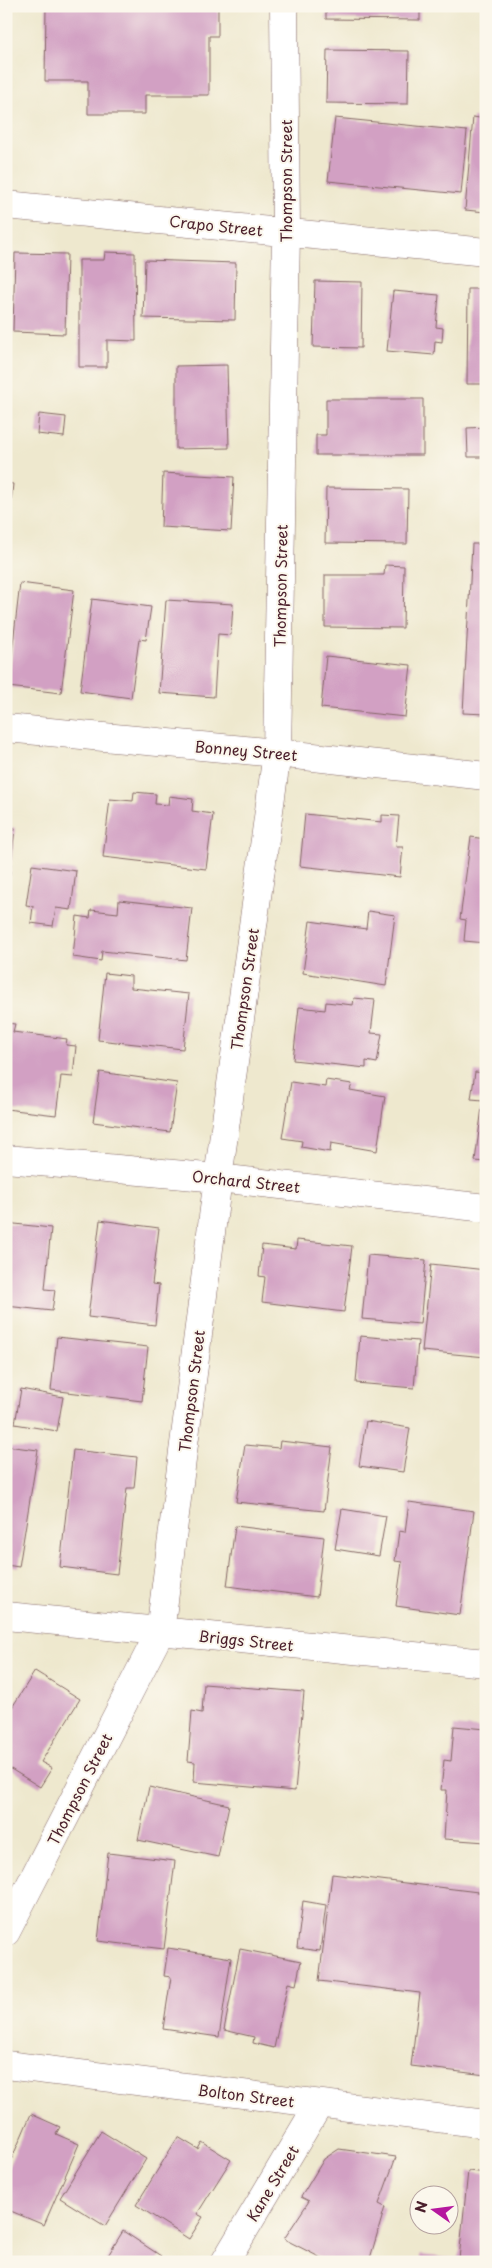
<svg xmlns="http://www.w3.org/2000/svg" width="492" height="2268" font-family="'Playpen Sans',sans-serif">
  <style>
    .building { fill: #d2a0c3 }
    .lines { fill: none; stroke-linecap: round; stroke-linejoin: round }
    .minor-casing { stroke: #836564; stroke-width: 29 }
    .minor { stroke: #fff; stroke-width: 28 }
    .labels { text-anchor: middle; dominant-baseline: central; stroke-width: 4; stroke-linejoin: round; paint-order: stroke }
    .street-label { font-size: 15px; fill: #4a1f2b; stroke: #fbf7ec }
  </style>
  <rect width="100%" height="100%" fill="#fbf7ec"/>
  <filter id="ink" filterUnits="userSpaceOnUse"><feTurbulence type="fractalNoise" baseFrequency=".02" numOctaves="2"/><feDisplacementMap in="SourceGraphic" scale="10" xChannelSelector="R" yChannelSelector="G"/><feConvolveMatrix kernelMatrix="1 2 1 2 8 2 1 2 1" color-interpolation-filters="sRGB"/></filter>
  <filter id="wash" filterUnits="userSpaceOnUse"><feTurbulence type="fractalNoise" baseFrequency=".0096" numOctaves="4" result="noise"/><feDisplacementMap in="SourceGraphic" scale="20" xChannelSelector="R" yChannelSelector="G"/><feGaussianBlur stdDeviation="1.12" result="paint"/><feColorMatrix in="noise" values="0 0 0 0 0 0 0 0 0 0 0 0 0 0 0 0 0 1.4 0 .05"/><feComposite in="paint" operator="in"/></filter>
  <g filter="url(#wash)">
    <rect width="100%" height="100%" fill="#eee8ce"/>
    <g id="blocks">
      <path class="building" d="M46 6H218V36H209V95H145V114H88V81H45Z
        M326 6H420V20L326 19Z
        M327 50 409 51 408 104 326 103Z
        M473 117 486 119V212L465 210Z
        M335 118 467 131 461 194 328 181Z
        M105 252 135 253 136 341 107 340V367H79V260H104Z
        M15 253 67 254 65 334 13 332Z
        M145 260 236 263 235 320 143 318Z
        M315 281 362 282 361 348 313 347Z
        M468 289H486V384H467Z
        M393 291 439 295 436 327 443 328 442 342 435 341 434 355 387 351Z
        M227 365 229 448 176 449V366Z
        M326 399H423V455H316V435H326Z
        M39 414 66 417 64 437 37 434Z
        M486 427V457H468L467 428Z
        M163 473 234 477 231 531 161 527Z
        M6 483 13 484 8 528H6Z
        M326 488 408 489 407 544 325 543Z
        M472 544H486V714L463 713Z
        M385 565 404 566 403 628 325 627V575H384Z
        M20 583 74 590 61 693 8 687Z
        M92 599 151 607 146 640 139 639 131 698 80 691Z
        M166 600 233 604 231 635 218 634 214 697 159 693Z
        M326 656 411 665 405 717 321 708Z
        M134 792 156 794 155 804 168 805 169 796 193 799 192 811 213 814 206 869 103 857 110 799 133 801Z
        M305 814 382 822V815L399 816 396 847H403L400 877 300 866Z
        M6 826 15 828 8 889H6Z
        M471 837 486 839V943L464 941 466 920 460 919Z
        M32 865 76 871 71 910 56 908 53 926 31 923 33 906 26 905Z
        M119 900 192 908 186 960 102 951 101 961 73 957 77 916 90 918 91 910 118 913Z
        M368 911 395 915 386 986 303 973 310 921 366 929Z
        M105 973 131 976V988L189 994 183 1049 98 1040Z
        M354 998 375 1000 371 1033 382 1034 377 1063 366 1061V1068L293 1060 299 1007 325 1010 326 1002 353 1005Z
        M6 1023 15 1024 13 1032 67 1039 66 1045 76 1046 73 1077 61 1076 56 1115 6 1109Z
        M100 1072 177 1083 170 1132 93 1122Z
        M475 1072 486 1073V1162L475 1161 483 1100 471 1099Z
        M326 1080 352 1084 350 1090 385 1096 377 1151 331 1143 330 1152 301 1147 302 1141 282 1138 291 1082 325 1087Z
        M100 1220 159 1228 152 1284 159 1285 155 1325 88 1317Z
        M6 1223 51 1228 45 1289 55 1290 52 1311 6 1306Z
        M297 1240 352 1246 344 1312 262 1302 265 1277 259 1276 262 1245 296 1249Z
        M368 1255 426 1260 420 1324 362 1319Z
        M431 1264 486 1270 481 1338H486V1357L422 1351Z
        M360 1336 418 1341 414 1388 356 1383Z
        M57 1337 148 1347 142 1401 51 1390Z
        M21 1389 63 1397 57 1431 15 1424Z
        M366 1421 410 1428 403 1472 359 1466Z
        M280 1441 332 1447 324 1511 236 1502 245 1445 279 1448Z
        M6 1446 38 1450 19 1567 6 1565Z
        M73 1450 137 1457 134 1488H127L117 1574 60 1567Z
        M409 1502 474 1511 460 1615 396 1606 402 1562 395 1561 399 1531 405 1532Z
        M342 1509 386 1516 379 1556 335 1549Z
        M235 1526 324 1537 317 1597 227 1586Z
        M35 1671 80 1699 41 1762 52 1768 40 1787 6 1766V1717Z
        M204 1684 304 1692 295 1791 194 1782 195 1762 188 1761 192 1711 202 1713Z
        M454 1726 486 1729V1842L444 1839 447 1790H441L444 1760 451 1761Z
        M149 1787 229 1805 218 1857 138 1840Z
        M108 1853 175 1861 164 1949 98 1941Z
        M332 1874 486 1893V2075L411 2066 420 1993 319 1981Z
        M303 1901 326 1905 320 1951 297 1948Z
        M168 1948 231 1958 219 2037 163 2029 171 1977 164 1976Z
        M240 1949 301 1961 296 1985 288 1983 274 2048 253 2043 254 2037 224 2030Z
        M31 2114 60 2127 56 2134 79 2144 44 2225 6 2209V2172Z
        M101 2131 146 2159 105 2226 60 2198Z
        M178 2137 198 2149 202 2142 231 2160 197 2214 203 2217 189 2239 136 2205Z
        M339 2149 396 2157 379 2204 385 2207 369 2262H329L284 2239 309 2201 301 2197 324 2159Z
        M468 2171 486 2173V2262H420V2255L459 2259Z
        M123 2231 161 2256 157 2262H104Z"/>
    </g>
  </g>
  <g filter="url(#ink)">
    <use href="#blocks" fill-opacity="0" stroke="#836564" stroke-width="1"/>
    <g class="lines">
      <defs>
        <path id="minor" d="M6 205 486 252
          M6 728 277 753 486 776
          M6 1159 218 1178 486 1208
          M6 1616 486 1663
          M6 1932 160 1632 218 1178 277 753 286 232 284 6
          M6 2065 486 2124
          M225 2262 319 2104"/>
      </defs>
      <use href="#minor" class="minor-casing"/>
      <use href="#minor" class="minor"/>
    </g>
  </g>
  <g class="labels">
    <g class="street-label">
      <text transform="translate(285 181) rotate(-90)">Thompson Street</text>
      <text transform="translate(216 225) rotate(6)">Crapo Street</text>
      <text transform="translate(280 586) rotate(-89)">Thompson Street</text>
      <text transform="translate(246 750) rotate(5)">Bonney Street</text>
      <text transform="translate(244 989) rotate(-82)">Thompson Street</text>
      <text transform="translate(246 1181) rotate(6)">Orchard Street</text>
      <text transform="translate(191 1391) rotate(-83)">Thompson Street</text>
      <text transform="translate(246 1640) rotate(6)">Briggs Street</text>
      <text transform="translate(79 1789) rotate(-63)">Thompson Street</text>
      <text transform="translate(246 2095) rotate(7)">Bolton Street</text>
      <text transform="translate(272 2183) rotate(-59)">Kane Street</text>
    </g>
  </g>
  <rect width="492" height="2268" fill="none" stroke="#fbf7ec" stroke-width="25"/>
  <g transform="translate(434 2210) rotate(284)"><circle r="24" fill="#fbf7ec" stroke="#b4a19f"/>
  <path d="M0-4L9 19L0 12L-9 19Z" fill="#b5179e"/>
  <text y="-8" font-size="14" font-weight="bold" text-anchor="middle" fill="#4a1f2b">N</text>
  </g>
</svg>
